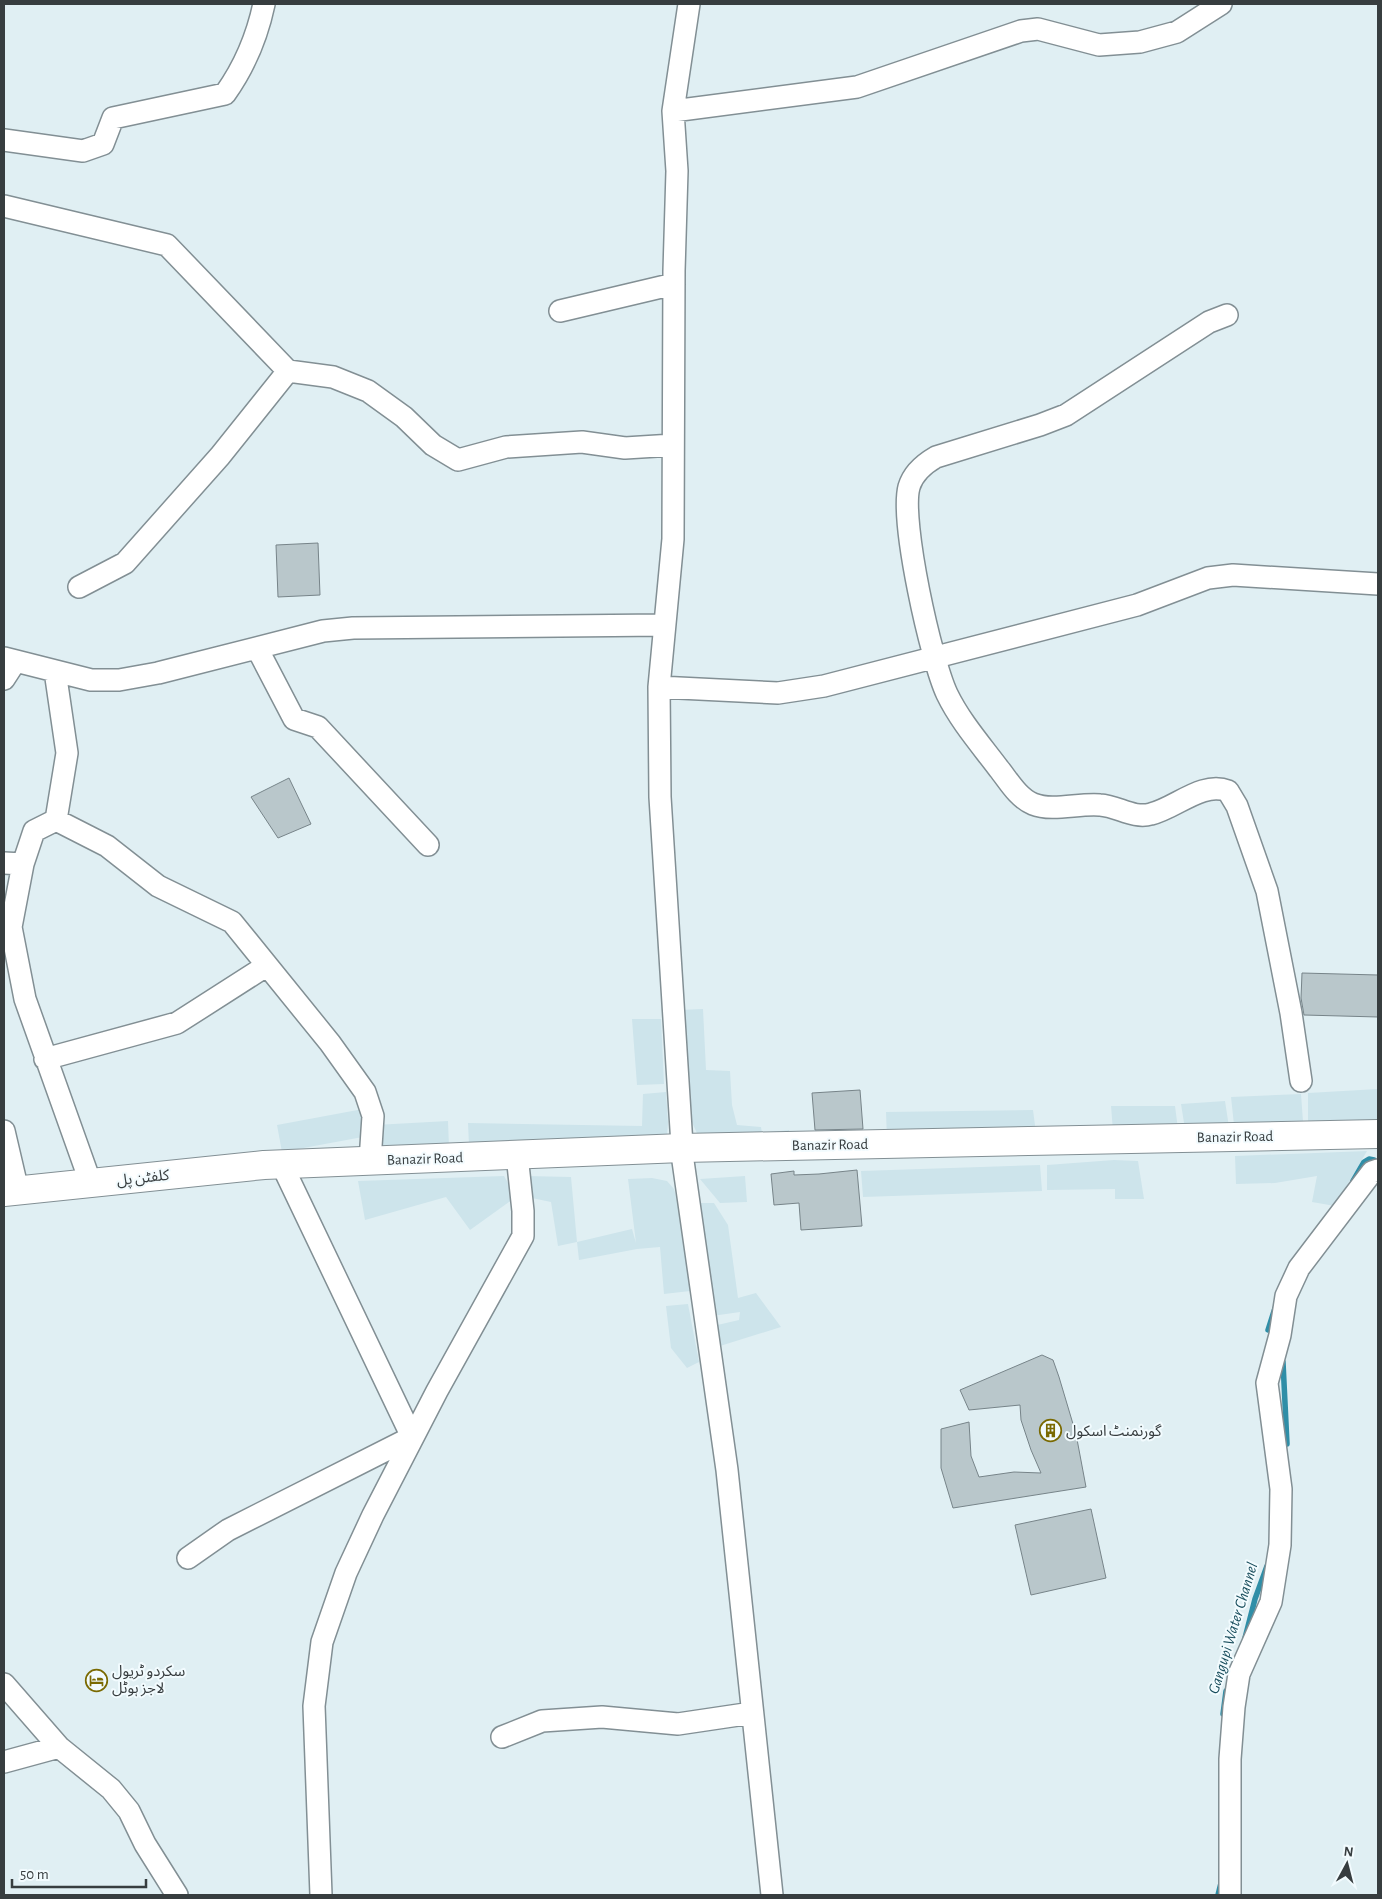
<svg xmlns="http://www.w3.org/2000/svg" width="1382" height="1899" font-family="'Alegreya Sans','Noto Sans Arabic',sans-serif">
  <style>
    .built { fill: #cde4eb }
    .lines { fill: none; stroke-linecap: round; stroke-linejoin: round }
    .stream { stroke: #2f8ea7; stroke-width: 5.5 }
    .building { fill: #b9c7cb; stroke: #778489 }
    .minor-casing { stroke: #828f94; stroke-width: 24 }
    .highway-casing { stroke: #828f94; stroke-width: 30 }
    .minor { stroke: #fff; stroke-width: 21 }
    .highway { stroke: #fff; stroke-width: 28 }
    .labels { text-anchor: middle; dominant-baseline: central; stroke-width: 4; stroke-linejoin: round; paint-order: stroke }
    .street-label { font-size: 15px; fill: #373d3f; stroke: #f2fbfe }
    .poi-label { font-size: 15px; fill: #373d3f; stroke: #f2fbfe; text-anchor: start }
    .water-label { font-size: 16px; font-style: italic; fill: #184d5c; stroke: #f2fbfe }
  </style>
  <rect width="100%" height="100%" fill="#e0eff3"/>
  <path class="built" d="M703 1009 706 1070 730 1071 732 1105 737 1125 761 1127 762 1133 789 1130 790 1145 702 1144 690 1118 680 1010Z
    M632 1019H661L664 1084 637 1085Z
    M1378 1089V1120L1308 1123V1093Z
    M666 1092 668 1123 666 1147 469 1145 468 1123 642 1126 643 1094Z
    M1301 1094 1303 1122 1234 1125 1231 1097Z
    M1225 1101 1229 1127 1185 1129 1181 1104Z
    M1111 1106H1175L1178 1129 1113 1131Z
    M363 1109 368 1136 282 1152 277 1125Z
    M1033 1110 1036 1133 887 1139 886 1112Z
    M448 1121 449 1147 375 1151V1125Z
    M1367 1151 1335 1206 1312 1202 1317 1176 1275 1183 1236 1184 1235 1156Z
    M1114 1160 1138 1161 1144 1199H1115V1189L1047 1190V1165Z
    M1040 1165 1042 1191 863 1197 861 1171Z
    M504 1176 516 1197 470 1230 446 1197 365 1220 358 1181Z
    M526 1176 571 1177 577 1242 632 1229 636 1243 628 1179 652 1178 667 1181 674 1189 678 1203 690 1291 664 1294 660 1247 637 1249 579 1260 577 1242 558 1246 551 1202 527 1197Z
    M745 1176 747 1202 720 1203 700 1179Z
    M698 1203H714L728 1225 738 1298 756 1293 781 1327 720 1346 713 1326 739 1320 740 1312 712 1316Z
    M688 1304 699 1362 687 1368 671 1348 666 1306Z"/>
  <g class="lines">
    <path class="stream" d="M1353 1181 1364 1162 1369 1159 1374 1160
      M1268 1330 1275 1308
      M1283 1362 1287 1444
      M1245 1638 1255 1599 1267 1566
      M1223 1714 1226 1691
      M1218 1895 1221 1883"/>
  </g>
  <path class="building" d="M318 543 320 595 278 597 276 545Z
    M289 778 311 824 278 838 251 797Z
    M1302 973 1378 975V1017L1304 1015 1301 998Z
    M860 1090 863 1129 815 1130 812 1093Z
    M857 1170 862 1226 801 1230 799 1203 774 1205 771 1174 794 1171V1175L819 1174Z
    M1042 1355 1053 1360 1059 1377 1076 1434 1086 1487 953 1508 941 1468V1429L969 1422 971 1456 979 1477 1014 1472 1041 1473 1031 1450 1021 1420 1020 1405 969 1410 960 1390Z
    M1091 1509 1106 1578 1031 1595 1015 1525Z"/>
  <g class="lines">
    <defs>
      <path id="minor" d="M689 4 673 111 677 171 674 271 673 539 659 687 660 797 683 1161 727 1470 772 1895
        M673 111 857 87 1021 31 1038 29 1099 45 1140 42 1177 32 1221 4
        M4 140 83 151 103 144 113 118 225 94C245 66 257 37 264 4
        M4 206 167 245 288 371
        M560 311 674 284
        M1227 315 1209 322 1066 415 1040 425 936 457C924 464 913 473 909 487 900 521 931 660 947 694 960 721 981 745 999 769 1008 780 1018 798 1033 804 1053 812 1078 803 1100 805 1118 806 1133 819 1151 814 1176 808 1202 781 1228 791L1237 806 1267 891 1291 1013 1301 1081
        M79 587 125 563 220 456 288 371 333 377 368 391 404 417 433 445 458 460 506 447 582 442 625 448 673 445
        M257 648 294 719 318 727 428 845
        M4 658 91 680H119L158 673 323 631 353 628 664 625
        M4 679 15 662
        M659 687 778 693 824 686 1137 605 1208 578 1233 575 1378 584
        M56 820 107 846 158 886 232 922 330 1043 365 1092 373 1116 370 1161
        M4 863 23 864 11 927 25 999 91 1184
        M23 864 34 831 56 820 67 753 55 671
        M45 1059 177 1023 266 966
        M4 1131 18 1191
        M188 1558 228 1530 412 1437 282 1165
        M4 1684 59 1747 111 1789 129 1811 145 1844 177 1895
        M502 1737 542 1721 602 1717 678 1724 752 1713
        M4 1762 59 1747
        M321 1895 314 1706 322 1642 346 1573 373 1515 437 1391 523 1236V1211L517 1155
        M1230 1895V1759L1234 1707 1239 1674 1271 1602 1280 1545 1281 1489 1267 1383 1280 1335 1286 1296 1299 1268 1372 1172 1378 1170"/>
      <path id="highway" d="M4 1192 264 1165 682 1148 1378 1134"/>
    </defs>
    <use href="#minor" class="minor-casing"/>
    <use href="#highway" class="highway-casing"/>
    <use href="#minor" class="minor"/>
    <use href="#highway" class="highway"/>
  </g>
  <defs>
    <symbol id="building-ring" viewBox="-11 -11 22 22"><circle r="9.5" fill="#f2fbfe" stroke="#7a6a02" stroke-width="1.5"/><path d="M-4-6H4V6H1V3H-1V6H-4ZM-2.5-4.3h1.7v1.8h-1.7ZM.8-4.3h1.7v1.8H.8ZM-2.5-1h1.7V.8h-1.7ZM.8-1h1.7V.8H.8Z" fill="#7a6a02"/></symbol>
    <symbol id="hotel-ring" viewBox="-11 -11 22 22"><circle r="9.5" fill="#f2fbfe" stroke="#7a6a02" stroke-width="1.5"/><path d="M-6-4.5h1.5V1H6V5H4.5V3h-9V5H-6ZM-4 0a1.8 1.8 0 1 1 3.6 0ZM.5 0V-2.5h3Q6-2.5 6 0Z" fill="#7a6a02"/></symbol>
  </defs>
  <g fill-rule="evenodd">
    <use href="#building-ring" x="1038" y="1418" width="25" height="25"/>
    <use href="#hotel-ring" x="84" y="1668" width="25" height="25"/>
  </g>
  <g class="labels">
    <g class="street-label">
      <text transform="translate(1235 1137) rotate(-1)">Banazir Road</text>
      <text transform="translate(830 1145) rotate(-1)">Banazir Road</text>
      <text transform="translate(425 1159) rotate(-2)">Banazir Road</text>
      <text transform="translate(143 1178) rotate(-6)">کلفٹن پل</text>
    </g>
    <g class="poi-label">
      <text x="1066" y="1431">گورنمنٹ اسکول</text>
      <text x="112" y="1671">سکردو ٹریول<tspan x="112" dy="17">لاجز ہوٹل</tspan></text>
    </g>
    <g class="water-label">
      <text transform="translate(1233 1628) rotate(-73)">Gangupi Water Channel</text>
    </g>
  </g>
  <rect width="1382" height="1899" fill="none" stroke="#373d3f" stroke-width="10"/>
  <g transform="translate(1347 1864) rotate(7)" stroke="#f2fbfe" stroke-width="4" paint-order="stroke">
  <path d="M0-4L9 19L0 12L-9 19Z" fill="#373d3f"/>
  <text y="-8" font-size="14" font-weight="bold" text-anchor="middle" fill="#373d3f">N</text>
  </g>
  <path d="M12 1879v8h134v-8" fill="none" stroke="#373d3f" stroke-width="2.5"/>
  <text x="20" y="1879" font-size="15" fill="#373d3f" stroke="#f2fbfe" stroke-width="4" paint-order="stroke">50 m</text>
</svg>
